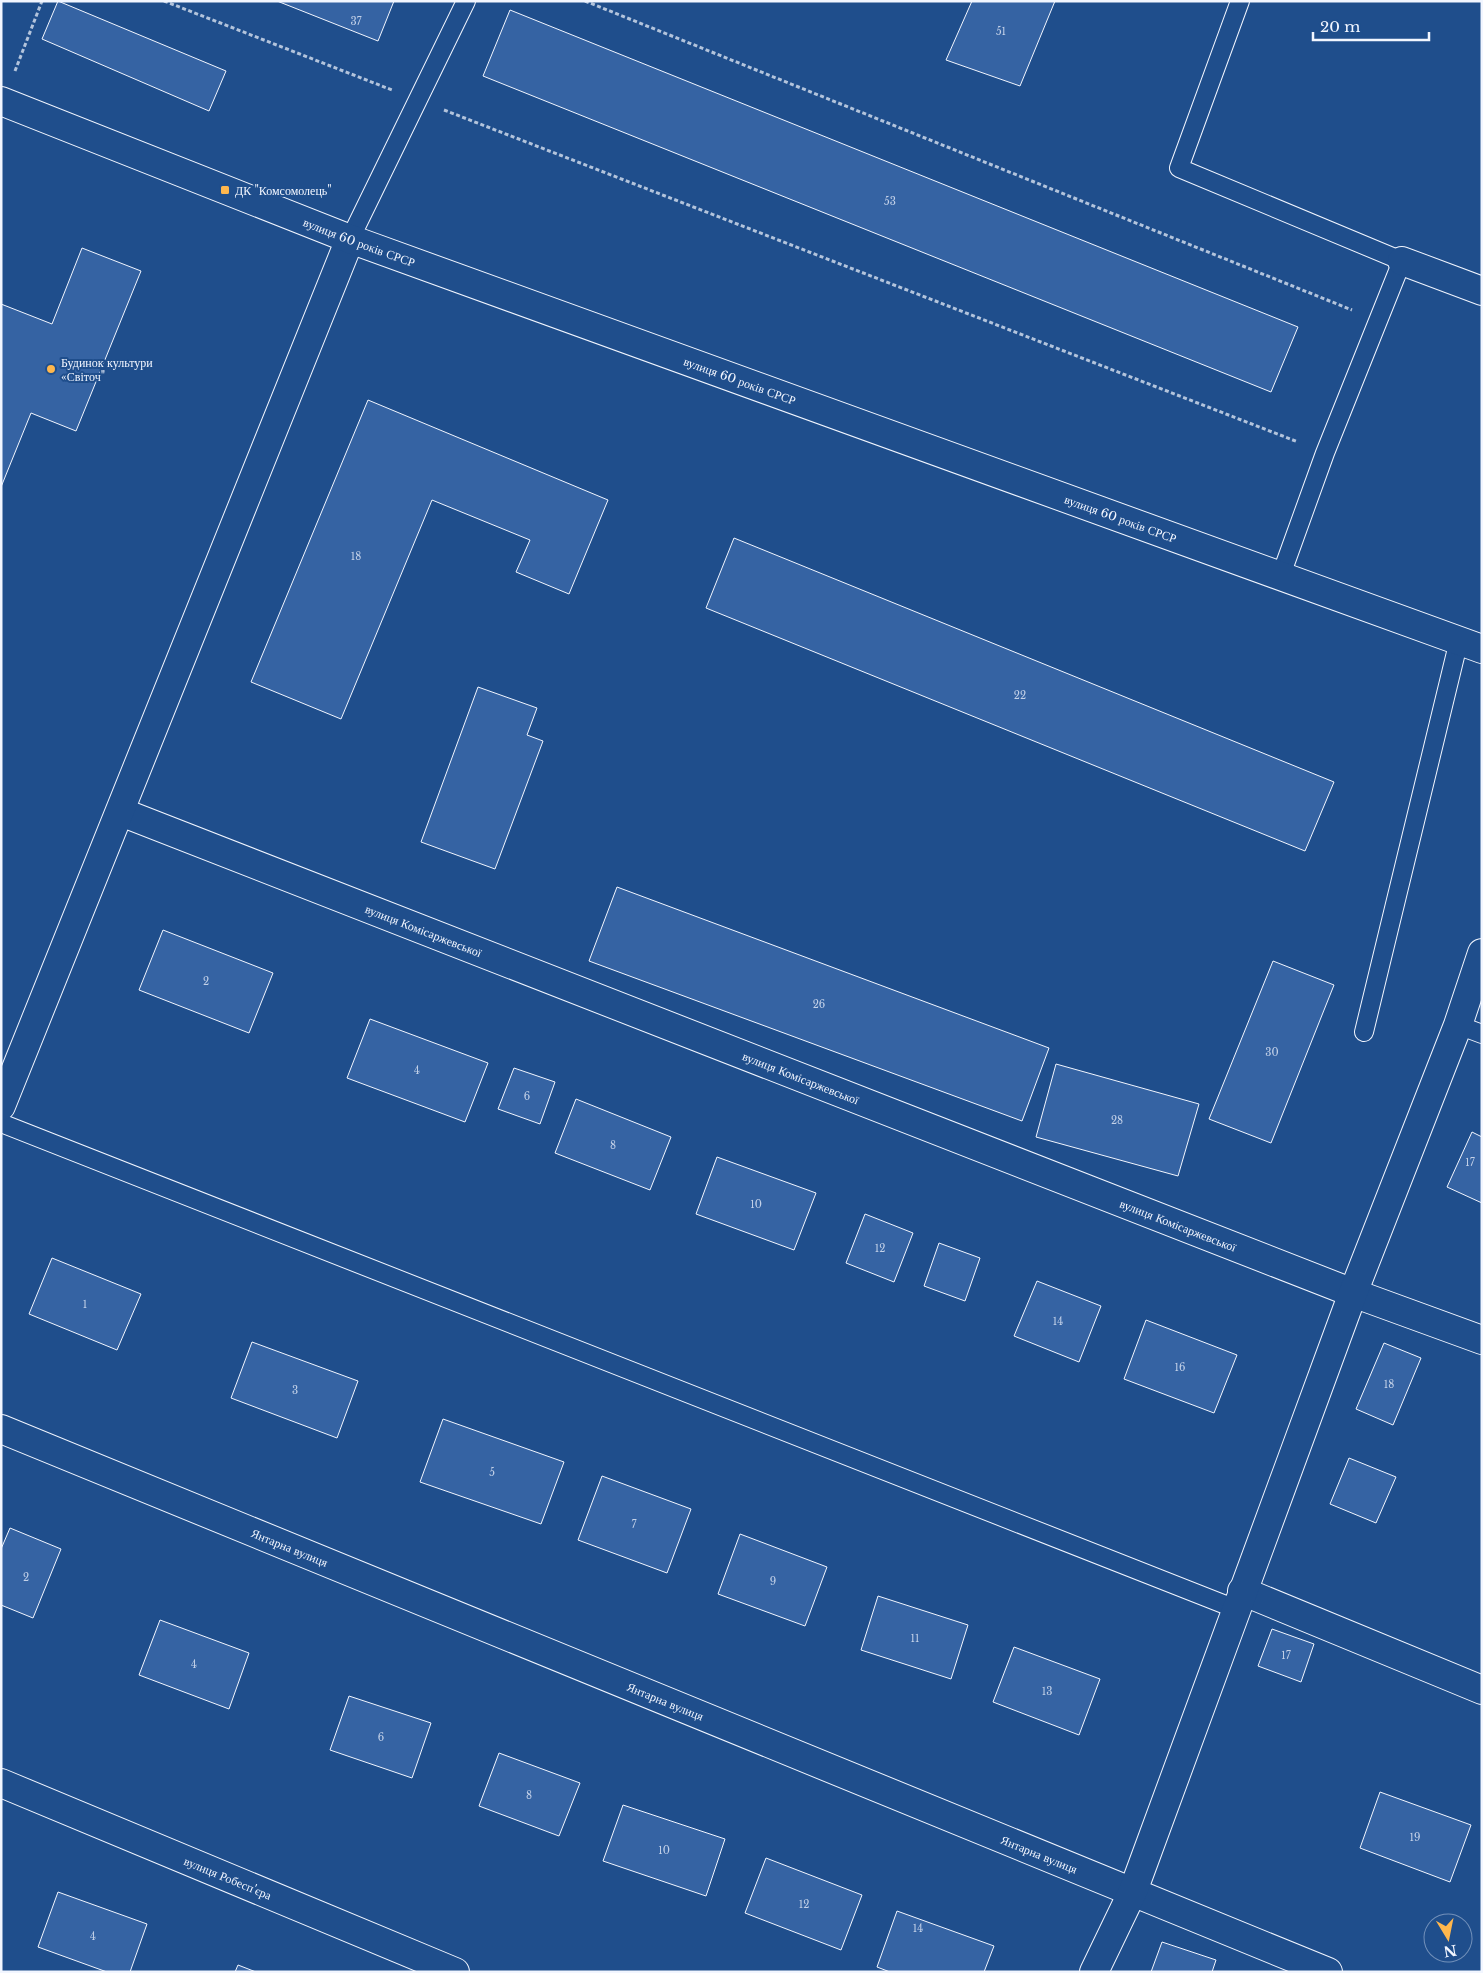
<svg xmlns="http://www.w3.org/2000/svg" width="1483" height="1973" font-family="'Libre Baskerville',serif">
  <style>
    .building { fill: #3563a3; stroke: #f2f6ff }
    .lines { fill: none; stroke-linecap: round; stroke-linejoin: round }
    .lane-casing { stroke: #f2f6ff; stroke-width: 20 }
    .street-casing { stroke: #f2f6ff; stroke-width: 30 }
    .secondary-casing { stroke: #f2f6ff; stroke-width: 30 }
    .path { stroke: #b3c4dc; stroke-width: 3; stroke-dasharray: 4 2.5; stroke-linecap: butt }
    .lane { stroke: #1f4e8c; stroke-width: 18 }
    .street { stroke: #1f4e8c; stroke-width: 28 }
    .secondary { stroke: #1f4e8c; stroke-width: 28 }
    .poi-dot { fill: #ffb74d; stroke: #1f4e8c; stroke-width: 2 }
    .labels { text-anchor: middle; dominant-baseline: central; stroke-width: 4; stroke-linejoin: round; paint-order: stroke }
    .number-label { font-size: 10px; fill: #c3d1e8 }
    .poi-label { font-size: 12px; fill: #f2f6ff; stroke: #1f4e8c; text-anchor: start }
    .street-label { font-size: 12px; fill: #f2f6ff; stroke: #1f4e8c }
  </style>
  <rect width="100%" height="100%" fill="#1f4e8c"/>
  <path class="building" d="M58 1 226 71 209 111 42 39Z
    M277 1H394L378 41Z
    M972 1H1055L1020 86 946 60Z
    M510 10 1298 327 1271 392 483 76Z
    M82 248 141 271 76 431 31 413 1 487V304L52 324Z
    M368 400 608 500 569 594 516 572 530 540 432 500 341 719 251 682Z
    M734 538 1334 782 1305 851 706 608Z
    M478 687 537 708 527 735 543 741 495 869 421 842Z
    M617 887 1049 1048 1022 1121 589 961Z
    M163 930 273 973 249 1033 139 990Z
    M1273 961 1334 985 1271 1143 1209 1119Z
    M370 1019 488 1063 465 1122 347 1078Z
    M1056 1064 1199 1104 1178 1176 1036 1137Z
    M514 1068 555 1082 540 1124 498 1109Z
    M576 1099 671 1137 650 1190 555 1153Z
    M1472 1132 1482 1137V1203L1447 1187Z
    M717 1157 816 1193 794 1250 696 1214Z
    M865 1214 913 1233 894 1282 846 1263Z
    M939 1243 980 1258 965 1301 924 1286Z
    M52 1258 141 1294 117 1350 29 1314Z
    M1037 1281 1101 1306 1079 1362 1014 1336Z
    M1146 1320 1237 1355 1214 1413 1124 1379Z
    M252 1342 358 1381 337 1438 231 1398Z
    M1384 1343 1421 1358 1393 1425 1356 1409Z
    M443 1419 564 1462 541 1524 420 1482Z
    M1349 1458 1396 1477 1376 1523 1330 1504Z
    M602 1476 691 1509 667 1573 578 1540Z
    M10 1528 61 1549 33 1618 1 1605V1549Z
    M740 1534 827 1567 805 1626 718 1594Z
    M878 1596 968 1625 951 1679 861 1650Z
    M160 1620 249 1653 229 1709 139 1675Z
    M1272 1629 1314 1644 1301 1682 1258 1666Z
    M1014 1647 1100 1679 1079 1735 993 1702Z
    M349 1696 431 1723 412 1778 330 1750Z
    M499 1753 580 1783 559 1836 479 1806Z
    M1380 1792 1471 1825 1450 1882 1360 1848Z
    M623 1805 725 1839 706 1896 603 1861Z
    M766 1858 862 1895 841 1950 745 1913Z
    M58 1892 147 1924 130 1972H107L38 1947Z
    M897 1911 994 1946 984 1972H890L877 1967Z
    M1162 1942 1216 1960 1212 1972H1151Z
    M238 1965 256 1972H235Z"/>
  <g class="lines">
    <defs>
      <path id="lane" d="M1240 1 1179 168 1402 261 1325 453 1281 575
        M350 239 466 1
        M1458 1025 1482 1034
        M1364 1032 1459 640
        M1 1123 1236 1609"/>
      <g id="street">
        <path d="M1402 261 1482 291"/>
        <path id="s1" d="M121 812 1353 1293 1482 1340"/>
        <path d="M1 1106 350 239"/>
        <path id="s2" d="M1 1429 1328 1972"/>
        <path d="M1242 1591 1482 1690"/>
        <path id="s3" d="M1 1783 455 1972"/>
        <path d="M1094 1972 1133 1891 1353 1293 1458 1025 1482 953"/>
      </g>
      <g id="secondary">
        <path id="s4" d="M1 101 350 239 1482 649"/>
      </g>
    </defs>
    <use href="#lane" class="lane-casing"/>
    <use href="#street" class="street-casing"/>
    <use href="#secondary" class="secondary-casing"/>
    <path class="path" d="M164 1 392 90
      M585 1 1352 310
      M15 71 42 1
      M444 110 1298 442"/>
    <use href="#lane" class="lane"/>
    <use href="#street" class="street"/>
    <use href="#secondary" class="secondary"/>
  </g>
  <g class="poi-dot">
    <rect x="220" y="185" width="10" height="10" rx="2.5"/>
    <circle cx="51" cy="369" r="5"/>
  </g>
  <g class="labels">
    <g class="number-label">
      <text x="356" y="21">37</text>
      <text x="1001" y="31">51</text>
      <text x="890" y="201">53</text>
      <text x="356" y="556">18</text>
      <text x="1020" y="695">22</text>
      <text x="206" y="981">2</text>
      <text x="819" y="1004">26</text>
      <text x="1272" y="1052">30</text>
      <text x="417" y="1070">4</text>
      <text x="527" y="1096">6</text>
      <text x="1117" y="1120">28</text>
      <text x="613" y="1145">8</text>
      <text x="1470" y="1162">17</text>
      <text x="756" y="1204">10</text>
      <text x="880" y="1248">12</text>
      <text x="85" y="1304">1</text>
      <text x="1058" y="1321">14</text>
      <text x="1180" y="1367">16</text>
      <text x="1389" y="1384">18</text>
      <text x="295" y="1390">3</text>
      <text x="492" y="1472">5</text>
      <text x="634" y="1524">7</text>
      <text x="26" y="1577">2</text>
      <text x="773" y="1581">9</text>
      <text x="915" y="1638">11</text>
      <text x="1286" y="1655">17</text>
      <text x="194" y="1664">4</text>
      <text x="1047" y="1691">13</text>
      <text x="381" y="1737">6</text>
      <text x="529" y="1795">8</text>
      <text x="1415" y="1837">19</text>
      <text x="664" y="1850">10</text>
      <text x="804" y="1904">12</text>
      <text x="918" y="1928">14</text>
      <text x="93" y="1936">4</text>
    </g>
    <g class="poi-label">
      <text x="235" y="190">ДК "Комсомолець"</text>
      <text x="61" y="362">Будинок культури<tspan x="61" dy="14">«Світоч"</tspan></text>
    </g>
    <g class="street-label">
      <text stroke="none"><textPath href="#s4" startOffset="385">вулиця 60 років СРСР</textPath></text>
      <text stroke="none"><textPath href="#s4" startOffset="790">вулиця 60 років СРСР</textPath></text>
      <text stroke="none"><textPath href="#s4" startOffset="1195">вулиця 60 років СРСР</textPath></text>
      <text stroke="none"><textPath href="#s1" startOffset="325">вулиця Комісаржевської</textPath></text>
      <text stroke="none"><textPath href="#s1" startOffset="730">вулиця Комісаржевської</textPath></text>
      <text stroke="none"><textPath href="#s1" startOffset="1135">вулиця Комісаржевської</textPath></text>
      <text stroke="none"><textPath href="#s2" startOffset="312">Янтарна вулиця</textPath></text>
      <text stroke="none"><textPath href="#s2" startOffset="718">Янтарна вулиця</textPath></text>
      <text stroke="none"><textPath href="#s2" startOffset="1122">Янтарна вулиця</textPath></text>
      <text stroke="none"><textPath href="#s3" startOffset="246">вулиця Робесп'єра</textPath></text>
    </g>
  </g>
  <rect width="1483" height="1973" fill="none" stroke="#f2f6ff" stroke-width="5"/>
  <g transform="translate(1448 1938) rotate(170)"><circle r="24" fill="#1f4e8c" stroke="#7391ba"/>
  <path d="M0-4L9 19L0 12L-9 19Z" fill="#ffb74d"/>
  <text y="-8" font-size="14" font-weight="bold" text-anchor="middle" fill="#f2f6ff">N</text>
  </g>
  <path d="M1313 32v8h116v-8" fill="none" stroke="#f2f6ff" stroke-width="2.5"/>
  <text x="1320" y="32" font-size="15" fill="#f2f6ff" stroke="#1f4e8c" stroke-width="4" paint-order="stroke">20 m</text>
</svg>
